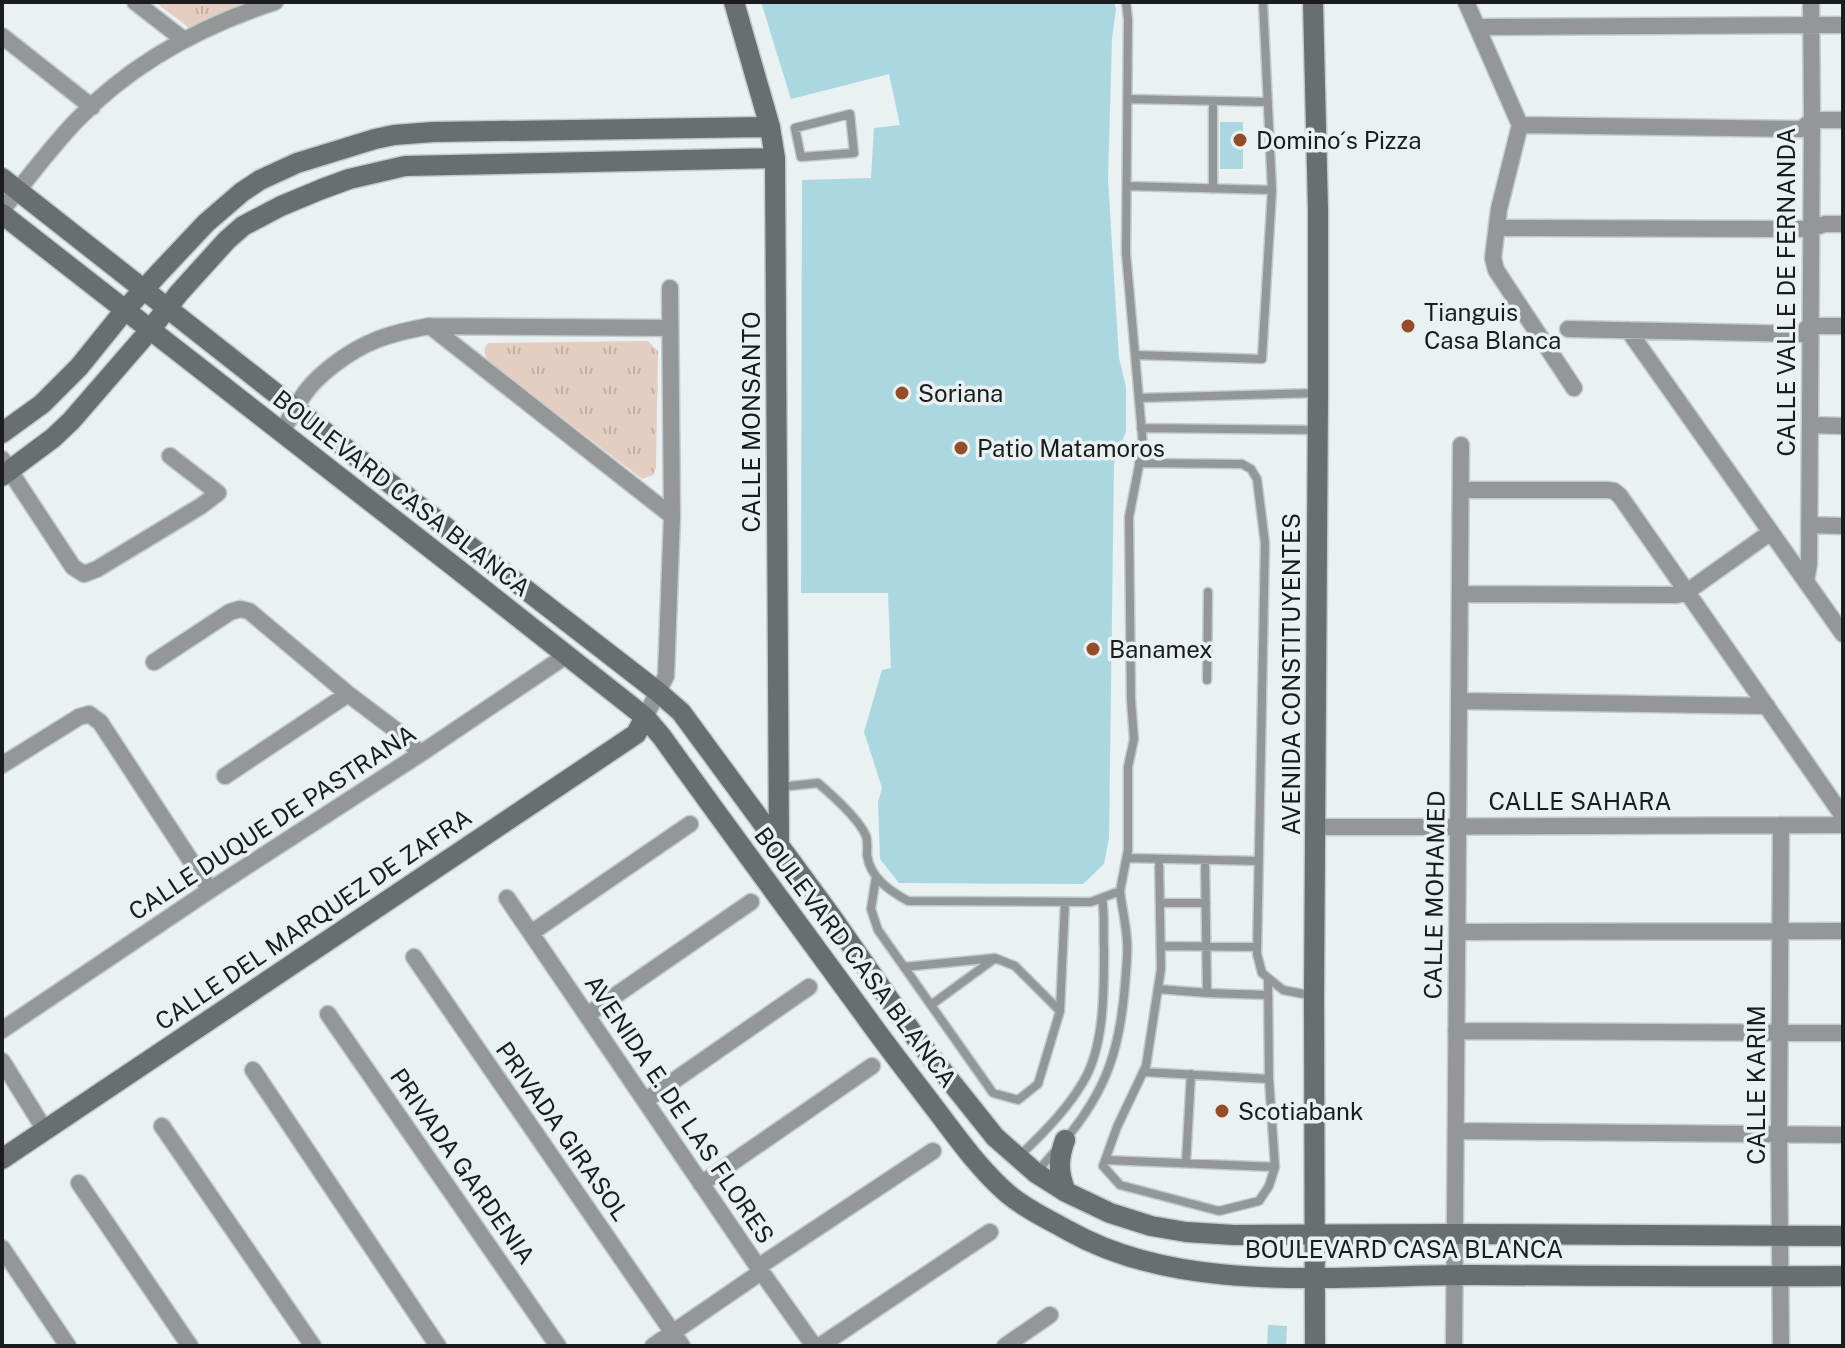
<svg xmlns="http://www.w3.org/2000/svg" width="1845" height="1348" font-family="'Public Sans',sans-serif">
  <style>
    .grass { fill: url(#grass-tufts) }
    .building { fill: #abd8e0 }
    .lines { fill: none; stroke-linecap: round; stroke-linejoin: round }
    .lane-casing { stroke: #c4cbcc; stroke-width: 11 }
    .street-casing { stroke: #c4cbcc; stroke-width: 19 }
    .secondary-casing { stroke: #c4cbcc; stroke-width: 23 }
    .lane { stroke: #949798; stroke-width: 8 }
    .street { stroke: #949798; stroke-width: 16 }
    .secondary { stroke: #696e6f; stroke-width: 20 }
    .poi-dot { fill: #944d28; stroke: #e9f1f2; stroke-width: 3 }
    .labels { text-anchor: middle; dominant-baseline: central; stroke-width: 7; stroke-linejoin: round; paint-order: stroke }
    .poi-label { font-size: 24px; fill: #1a1c1d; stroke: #e9f1f2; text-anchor: start }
    .street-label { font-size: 24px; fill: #1a1c1d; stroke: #e9f1f2 }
  </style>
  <defs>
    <pattern id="grass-tufts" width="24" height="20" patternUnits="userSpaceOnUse" patternTransform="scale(2)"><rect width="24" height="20" fill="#e6cdc1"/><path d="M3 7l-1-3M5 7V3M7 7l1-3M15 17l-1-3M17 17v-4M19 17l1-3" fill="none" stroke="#c5afa5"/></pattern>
  </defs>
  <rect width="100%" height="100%" fill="#e9f1f2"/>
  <path class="grass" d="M155 2H257L192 30Z
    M648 341 658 351 656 468 653 475 642 479 492 364C485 356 481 352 488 343Z"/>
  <path class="building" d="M761 2H1114L1116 9 1112 39 1108 179 1119 358 1126 387V431L1114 464 1109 838 1104 864 1083 884 899 883 880 859 878 802 882 788 864 732 882 670 891 668 888 593H801L802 180 871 178 874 128 900 125 889 74 791 99Z
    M1220 122H1243V169H1220Z
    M1268 1325 1287 1326 1286 1346H1267Z"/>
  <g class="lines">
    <defs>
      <path id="lane" d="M1128 99 1268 102
        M850 114 854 153 801 157 795 128Z
        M1127 186 1272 190
        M1213 189V101
        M1135 355 1262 359 1272 190 1263 2
        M1139 398 1318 393
        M1141 428 1317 430
        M1139 463 1242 464 1251 469 1257 479 1265 543 1257 954 1262 973 1283 990 1314 996
        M1207 680 1208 592
        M781 787 818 783C832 795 859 819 866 836 868 841 867 849 867 855 870 878 890 891 908 901L1091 902 1120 891 1128 850V767L1134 739 1131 700 1129 517 1143 445 1126 253 1128 19 1126 2
        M1127 858 1259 861
        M1159 859 1161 969 1146 1066 1117 1127 1103 1166 1120 1185 1219 1211 1259 1201 1269 1186 1275 1167 1269 1079 1268 978
        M1205 860 1207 993 1268 995
        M876 877 871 909 878 930 993 1093 1018 1100 1038 1084 1060 1011 1065 902
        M1160 903H1206
        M1161 946 1257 947
        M904 967 995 958 1015 966 1060 1011
        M1158 989 1207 993
        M931 1005 994 959
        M1144 1072 1269 1079
        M1065 1140C1107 1090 1120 1048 1125 985 1126 970 1128 955 1127 941 1126 924 1122 908 1120 891
        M1018 1157C1042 1135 1067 1110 1083 1082 1105 1046 1104 988 1104 948 1103 931 1105 914 1102 898
        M1105 1160 1275 1167
        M1186 1163 1191 1074
        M1036 1173 1056 1150"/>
      <path id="street" d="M135 2 184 40
        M1466 2 1520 125 1499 209 1493 258 1496 270 1574 388
        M1478 27 1843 25
        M2 36 92 107
        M1520 125 1802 129 1812 120H1843
        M2 210C27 180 50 148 77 120 131 64 201 26 275 2
        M1497 228 1810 229 1825 224H1843
        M430 326 672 516
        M1568 329 1801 334 1809 326H1843
        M1628 330 1843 634
        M1810 425 1843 426
        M282 431C290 419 296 405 305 393 312 383 322 374 332 366 364 341 390 333 430 326L670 328
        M2 459 73 567 84 574 97 569 201 506 218 493 170 456
        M1461 490H1608L1614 491 1620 496 1843 816
        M1809 525 1843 526
        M1806 581 1809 564 1812 120 1811 2
        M1460 594 1677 595 1688 591 1771 532
        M154 662 230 612 240 609 249 611 348 694 405 737 420 754
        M1459 701 1767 706
        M645 717 666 676 672 516 670 288
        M2 765 79 717 89 714 100 722 210 890
        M225 776 348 694
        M1316 827 1843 825
        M507 898 758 1267 814 1346
        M1457 932 1843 931
        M531 933 690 824
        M414 957 682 1346
        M328 1014 558 1346
        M587 1015 751 902
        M2 1030 210 890 420 754 567 655
        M1456 1031 1843 1033
        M2 1061 45 1130
        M253 1070 438 1346
        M646 1100 809 987
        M162 1126 313 1346
        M1456 1131 1843 1135
        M79 1183 190 1346
        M701 1184 872 1066
        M2 1248 68 1346
        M758 1267 933 1151
        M653 1346 761 1272
        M820 1346 990 1232
        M1005 1346 1050 1315
        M1454 1346 1461 445
        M1781 1346 1779 1134 1781 825"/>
      <path id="secondary" d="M734 2 770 127 775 158 779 848
        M1313 2 1318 211V393L1314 997 1315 1346
        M2 178 476 551 658 692 681 712 831 916 916 1038 995 1137 1036 1173 1066 1192 1110 1213 1151 1226 1186 1232 1234 1235 1454 1234 1843 1236
        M2 214 456 568 645 717 662 737C730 832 800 926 869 1021 890 1050 912 1078 934 1107 957 1137 979 1169 1008 1194 1027 1210 1048 1219 1069 1231 1186 1297 1347 1274 1477 1275 1599 1276 1721 1277 1843 1276
        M2 433 42 404 79 367 125 310 158 274 206 223 242 192 260 180 297 163 375 139 394 135 433 132 770 127
        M2 476 53 438 71 421 150 330 179 293 227 240 243 226 281 206 322 189 349 179 405 166 775 158
        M1065 1140C1058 1159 1058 1173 1066 1192
        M2 1159 636 734 645 717"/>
    </defs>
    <use href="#lane" class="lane-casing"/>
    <use href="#street" class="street-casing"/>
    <use href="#secondary" class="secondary-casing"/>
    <use href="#lane" class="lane"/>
    <use href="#street" class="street"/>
    <use href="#secondary" class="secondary"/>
  </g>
  <g class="poi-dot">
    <circle cx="1240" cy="140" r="8"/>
    <circle cx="1408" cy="326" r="8"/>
    <circle cx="902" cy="393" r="8"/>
    <circle cx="961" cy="448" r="8"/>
    <circle cx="1093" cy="649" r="8"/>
    <circle cx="1222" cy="1111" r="8"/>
  </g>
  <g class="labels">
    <g class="poi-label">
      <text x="1256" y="140">Domino´s Pizza</text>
      <text x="1424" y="312">Tianguis<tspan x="1424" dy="28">Casa Blanca</tspan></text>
      <text x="918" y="393">Soriana</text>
      <text x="977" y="448">Patio Matamoros</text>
      <text x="1109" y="649">Banamex</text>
      <text x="1238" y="1111">Scotiabank</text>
    </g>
    <g class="street-label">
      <text transform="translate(1786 292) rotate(-90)">CALLE VALLE DE FERNANDA</text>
      <text transform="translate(751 422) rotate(-90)">CALLE MONSANTO</text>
      <text transform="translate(402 493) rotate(38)">BOULEVARD CASA BLANCA</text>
      <text transform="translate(1291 674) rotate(-90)">AVENIDA CONSTITUYENTES</text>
      <text x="1580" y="801">CALLE SAHARA</text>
      <text transform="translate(272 822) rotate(-33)">CALLE DUQUE DE PASTRANA</text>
      <text transform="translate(1434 895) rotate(-89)">CALLE MOHAMED</text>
      <text transform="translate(313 919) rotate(-34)">CALLE DEL MARQUEZ DE ZAFRA</text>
      <text transform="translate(856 957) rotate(53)">BOULEVARD CASA BLANCA</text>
      <text transform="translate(1756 1085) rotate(-90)">CALLE KARIM</text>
      <text transform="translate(680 1109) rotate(56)">AVENIDA E. DE LAS FLORES</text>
      <text transform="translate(563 1131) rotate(55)">PRIVADA GIRASOL</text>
      <text transform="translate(463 1166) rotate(55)">PRIVADA GARDENIA</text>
      <text x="1404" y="1249">BOULEVARD CASA BLANCA</text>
    </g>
  </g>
  <rect width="1845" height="1348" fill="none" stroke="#1a1c1d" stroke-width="8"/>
</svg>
